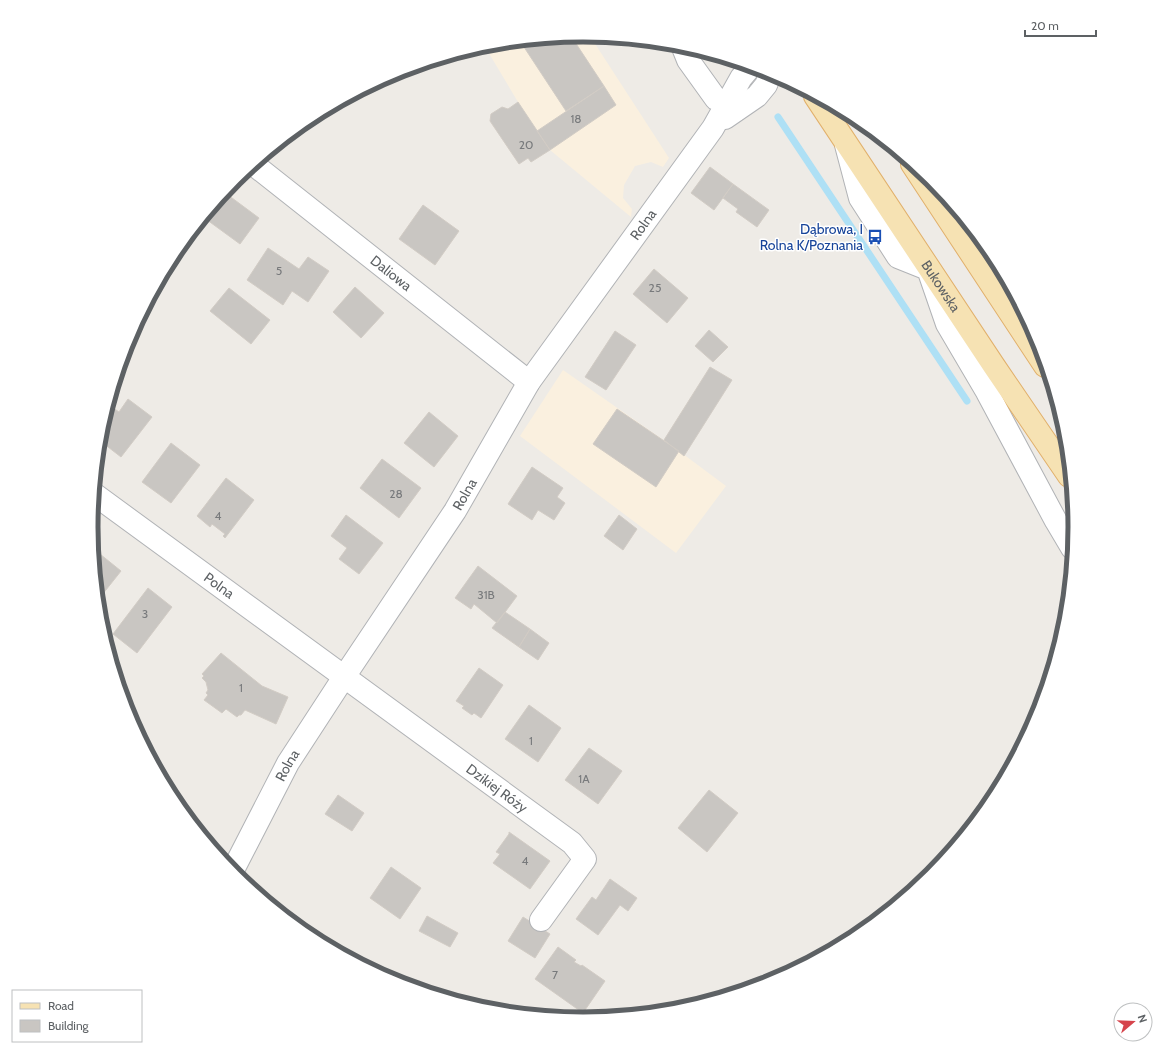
<svg xmlns="http://www.w3.org/2000/svg" width="1165" height="1054" font-family="Cabin,sans-serif">
  <style>
    .commercial { fill: #faf0df }
    .lines { fill: none; stroke-linecap: round; stroke-linejoin: round }
    .stream { stroke: #aee0f5; stroke-width: 7 }
    .building { fill: #c9c6c2; stroke: #d2ccc5 }
    .minor-casing { stroke: #b1b3b6; stroke-width: 24 }
    .major-casing { stroke: #e1b06b; stroke-width: 24 }
    .minor { stroke: #fff; stroke-width: 22 }
    .major { stroke: #f6e2b3; stroke-width: 22 }
    .labels { text-anchor: middle; dominant-baseline: central; stroke-width: 3; stroke-linejoin: round; paint-order: stroke }
    .number-label { font-size: 12px; fill: #787a7c }
    .street-label { font-size: 14px; fill: #5d6164; stroke: #fff }
    .transit-label { font-size: 14px; fill: #164399; stroke: #fff; text-anchor: end }
    .rim { fill: none; stroke: #5d6164; stroke-width: 5 }
  </style>
  <rect width="100%" height="100%" fill="#eeebe6"/>
  <path class="commercial" d="M583 35 590 36 669 158 663 167 651 162 635 166 624 185 623 198 632 209 631 217 550 150 518 102 484 45Z
    M563 370 679 451 726 486 676 553 520 436Z"/>
  <g class="lines">
    <path class="stream" d="M778 117 967 401"/>
  </g>
  <path class="building" d="M571 36 604 86 566 111 520 41Z
    M604 86 616 105 550 150 537 131Z
    M518 102 550 150 531 162 528 158 519 164 490 121 491 114 502 107 508 109Z
    M710 167 733 184 714 210 691 193Z
    M733 184 769 210 757 227 736 212 738 209 723 198Z
    M224 192 259 218 240 244 203 217Z
    M423 205 459 231 435 265 399 239Z
    M268 248 299 269 308 257 329 271 308 302 292 291 283 305 247 280Z
    M654 269 688 298 667 323 633 294Z
    M355 287 384 313 361 338 333 312Z
    M229 288 270 320 251 344 210 311Z
    M709 330 728 347 713 362 695 346Z
    M615 331 636 345 606 390 585 377Z
    M710 367 732 380 684 456 664 440Z
    M128 399 152 417 121 457 99 440V438L104 431 101 428 107 407 109 405 119 412Z
    M617 409 679 451 656 487 593 444Z
    M429 412 458 436 434 467 404 443Z
    M171 443 200 465 171 503 142 482Z
    M382 459 421 488 399 518 360 488Z
    M532 467 563 488 557 497 565 503 554 520 538 510 532 520 508 504Z
    M226 478 254 500 225 538 223 536 225 534 212 524 210 527 197 516Z
    M346 515 383 543 359 574 339 559 347 548 331 536Z
    M619 515 637 529 623 550 604 536Z
    M95 550 121 571 98 600 93 553Z
    M478 566 517 596 497 623 474 604 471 609 455 598Z
    M148 588 172 607 137 653 113 634Z
    M505 612 530 629 519 647 492 628Z
    M530 629 549 643 538 660 519 647Z
    M221 653 262 686 288 697 276 724 245 710 241 715H239L237 717 226 709 222 713 204 700 208 695 206 693 208 690 206 682 202 678 204 676 202 674Z
    M479 668 503 685 481 718 474 713 472 715 462 708 464 706 456 701Z
    M529 705 561 728 538 762 505 739Z
    M589 748 622 771 598 804 565 780Z
    M709 790 738 813 707 852 678 828Z
    M338 795 364 813 352 831 325 814Z
    M509 832 550 861 530 889 493 863 500 854 496 852 509 834Z
    M391 867 421 888 400 919 370 898Z
    M610 879 637 898 628 911 620 905 598 935 576 919 592 897 596 900Z
    M427 916 458 933 450 947 419 931Z
    M523 917 550 934 535 958 508 941Z
    M558 947 576 960 574 962 581 966 582 965 605 981 583 1013 535 979Z"/>
  <g class="lines">
    <defs>
      <g id="minor">
        <path d="M682 45 688 60 716 99 727 103 736 110"/>
        <path d="M725 118 757 96 766 85 771 73"/>
        <path d="M846 145 860 198 898 257 928 269 947 324 987 392 1056 521 1072 548"/>
        <path id="s1" d="M253 164 529 382"/>
        <path id="s2" d="M94 494 572 843 585 859 541 920"/>
        <path id="s3" d="M232 872 288 763 344 677 455 511 529 382 713 128 741 78 751 66"/>
      </g>
      <g id="major">
        <path id="s4" d="M815 96 994 366 1069 476"/>
        <path d="M912 164 1045 366"/>
      </g>
    </defs>
    <use href="#minor" class="minor-casing"/>
    <use href="#major" class="major-casing"/>
    <use href="#minor" class="minor"/>
    <use href="#major" class="major"/>
  </g>
  <defs>
    <symbol id="bus-bare" viewBox="-9 -9 18 18"><path d="M-5-6H5V4H4V6H2V4H-2V6H-4V4H-5ZM-3.5-4V0h7V-4ZM-3.5 1.2v1.5H-2V1.2ZM2 1.2v1.5H3.5V1.2Z" fill="#1a4fb4" stroke="#fff" stroke-width="2.5" paint-order="stroke"/></symbol>
  </defs>
  <g fill-rule="evenodd">
    <use href="#bus-bare" x="864" y="226" width="22" height="22"/>
  </g>
  <g class="labels">
    <g class="number-label">
      <text x="576" y="118">18</text>
      <text x="526" y="144">20</text>
      <text x="279" y="270">5</text>
      <text x="655" y="287">25</text>
      <text x="396" y="493">28</text>
      <text x="218" y="515">4</text>
      <text x="486" y="594">31B</text>
      <text x="145" y="613">3</text>
      <text x="241" y="687">1</text>
      <text x="531" y="740">1</text>
      <text x="584" y="778">1A</text>
      <text x="525" y="860">4</text>
      <text x="555" y="974">7</text>
    </g>
    <g class="street-label">
      <text stroke="none"><textPath href="#s3" startOffset="768">Rolna</textPath></text>
      <text stroke="none"><textPath href="#s1" startOffset="176">Daliowa</textPath></text>
      <text stroke="none"><textPath href="#s4" startOffset="228">Bukowska</textPath></text>
      <text stroke="none"><textPath href="#s3" startOffset="444">Rolna</textPath></text>
      <text stroke="none"><textPath href="#s2" startOffset="155">Polna</textPath></text>
      <text stroke="none"><textPath href="#s3" startOffset="120">Rolna</textPath></text>
      <text stroke="none"><textPath href="#s2" startOffset="499">Dzikiej Róży</textPath></text>
    </g>
    <g class="transit-label">
      <text x="863" y="229">Dąbrowa, I<tspan x="863" dy="16">Rolna K/Poznania</tspan></text>
    </g>
  </g>
  <path d="M0 0H1165V1054H0ZM98 527a485 485 0 1 1 970 0a485 485 0 1 1-970 0Z" fill="#fff" fill-rule="evenodd"/>
  <path class="rim" d="M98 527a485 485 0 1 1 970 0a485 485 0 1 1-970 0Z"/>
  <rect x="12" y="990" width="130" height="52" fill="#ffffff" stroke="#bec0c1"/>
  <rect x="20" y="1003" width="20" height="6" fill="#f6e2b3" stroke="#bec0c1"/>
  <text x="48" y="1010" font-size="12" fill="#5d6164">Road</text>
  <rect x="20" y="1020" width="20" height="12" fill="#c9c6c2" stroke="#bec0c1"/>
  <text x="48" y="1030" font-size="12" fill="#5d6164">Building</text>
  <g transform="translate(1133 1022) rotate(71)"><circle r="19" fill="#ffffff" stroke="#bec0c1"/>
  <path d="M0-3L7 15L0 10L-7 15Z" fill="#d6444c"/>
  <text y="-6" font-size="11" font-weight="bold" text-anchor="middle" fill="#5d6164">N</text>
  </g>
  <path d="M1025 30v6h71v-6" fill="none" stroke="#5d6164" stroke-width="2"/>
  <text x="1031" y="30" font-size="12" fill="#5d6164" stroke="#ffffff" stroke-width="3" paint-order="stroke">20 m</text>
</svg>
